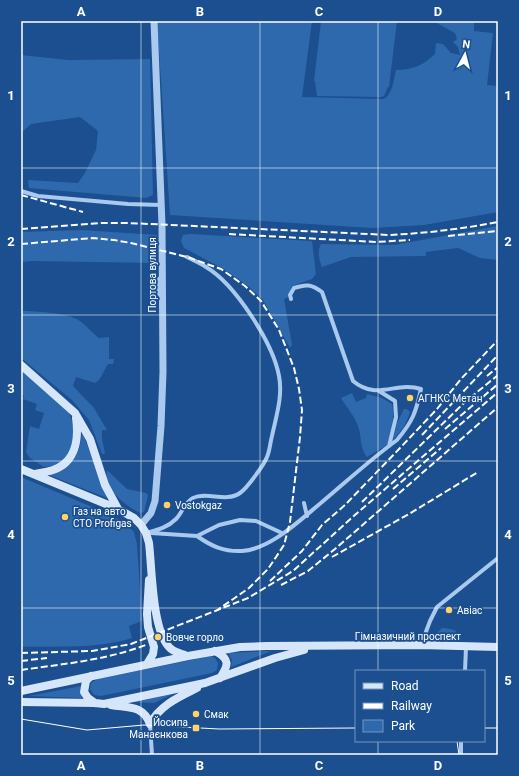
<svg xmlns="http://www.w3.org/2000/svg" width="519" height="776" font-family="Roboto,sans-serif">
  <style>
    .green { fill: #2e69ad }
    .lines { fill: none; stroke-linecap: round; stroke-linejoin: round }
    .minor { stroke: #a9c9ee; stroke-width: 4 }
    .tertiary { stroke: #a9c9ee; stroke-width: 7 }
    .secondary { stroke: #d6e6fa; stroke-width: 8 }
    .tram { stroke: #fff; stroke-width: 1 }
    .rail { stroke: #fff; stroke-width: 2; stroke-dasharray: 7 3; stroke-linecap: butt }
    .grid { fill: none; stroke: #fff; stroke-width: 1; stroke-opacity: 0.55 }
    .poi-dot { fill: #ffd166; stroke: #1b4f8f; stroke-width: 1.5 }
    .labels { text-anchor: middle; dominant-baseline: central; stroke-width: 3.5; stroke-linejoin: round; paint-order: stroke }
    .street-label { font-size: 10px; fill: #fff; stroke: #1b4f8f }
    .poi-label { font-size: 10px; fill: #fff; stroke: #1b4f8f; text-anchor: start }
    .neatline { fill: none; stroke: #fff; stroke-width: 1.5 }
    .grid-label { font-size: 13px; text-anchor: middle; font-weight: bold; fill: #fff }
  </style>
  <rect width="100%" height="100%" fill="#1b4f8f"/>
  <path class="green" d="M157 21H312L302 97 383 99C392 97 394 78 396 70 413 70 423 65 435 54L436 43 443 44 451 53 460 55 458 47 453 42 457 39 455 33 433 21H474V31L493 33 487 85 498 86V212L424 225 372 228 170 215Z
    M321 21H397L389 87H388L384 96 381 97 317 96 315 81H314Z
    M21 55 68 60 150 59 153 195 146 198 29 188 28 180 78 183 85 173 96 150 98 131 80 117 31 124 21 133Z
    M498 226V260L480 258 458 248 426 252V256L351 257 322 267C319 260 317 251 321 244L394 245Z
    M82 230 157 235V263L32 261 21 262V232Z
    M190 234 312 241 316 274 312 279 292 286 288 297 284 299 292 345 290 348 263 300 248 286 222 268 184 248 181 241 183 235Z
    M21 311C36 311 69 313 80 321 87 326 92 333 99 338L109 337V359H114L113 364H108L99 380 95 383 76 377 73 386 94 408 107 430H102V439L105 453 104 454H102L89 420 72 400 21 358Z
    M21 370 69 413C80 437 72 465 44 467L30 458 26 452 30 426 39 429 44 413 35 410 37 404 23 399 24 395 21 394Z
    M352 393 356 402 366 398 367 394 382 398 392 404C395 419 391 431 387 445L367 457C359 447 362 436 358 426 355 417 346 406 341 398Z
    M404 409H407L410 412C406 424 402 431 393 440L397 423Z
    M82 431 107 498 49 475C72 462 80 460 82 431Z
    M107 470 127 489 146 493 148 495 144 512 140 513C126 506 102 488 107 470Z
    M21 477 104 512 124 522 134 532 137 544 142 621 129 626 132 638C97 649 57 646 21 647Z
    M442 628C451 629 458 629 461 638L459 640 439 639 437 633Z
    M271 651 231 667 232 660 228 653Z
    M211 656 215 658 218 663 217 670 212 673 101 696 94 695 90 689 91 683 97 679Z
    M81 686 80 692 82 698 29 696Z
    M177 692 154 703 129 702Z"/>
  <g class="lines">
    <path class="minor" d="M21 191 38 196 128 204 161 205
      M379 391 395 401 396 417 389 446
      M304 503 307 516
      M146 533C157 530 167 528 176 519 182 513 184 503 193 498 207 491 226 503 240 493 247 488 264 465 267 457 270 450 270 443 272 436 276 417 283 396 279 376 273 343 235 284 206 267 200 263 193 260 187 257
      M151 533 197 536 219 525 240 520 256 521 282 533
      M197 536C211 546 224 552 242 551 271 549 300 520 322 502 347 481 371 459 397 440 413 421 416 412 421 389 396 381 377 401 353 381L322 292C311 284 306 284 294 288L290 295 291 299
      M421 645 430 621 437 607 498 558
      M465 671 466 647
      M150 724 152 755
      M461 741V755"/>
    <path class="tertiary" d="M161 294 158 288 153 284 158 283 162 278
      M141 525 151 513 155 501 161 426 163 372 162 225 154 21"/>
    <path class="secondary" d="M21 365 75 413 90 439 105 485 118 509
      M21 469 118 509 134 518 141 525 146 533 149 543C152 568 152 629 169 647 173 652 179 653 185 655
      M34 474C40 473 47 472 53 470 76 462 79 439 76 418
      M215 651C230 659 229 665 220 678
      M147 664 153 654 154 647 148 627 147 614 149 580
      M91 676 86 681 84 692 88 698 95 703
      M21 691 188 656 240 647 267 646 420 645 498 647
      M21 702 95 703 104 704 205 683 275 658 304 650
      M111 705C128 708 143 705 150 724
      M150 724C160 705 179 697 197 688"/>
    <path class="tram" d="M21 719 87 730 144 725 219 729 356 728
      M484 728H498
      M457 741 459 755"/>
    <path class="rail" d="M21 195 83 212
      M21 229 101 223H128L390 235C427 233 462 229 498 222
      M229 234 376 242 410 240
      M448 236 498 231
      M21 244 93 238 114 240 131 243 187 257 221 269 245 286 261 301 279 330 294 368 299 389 302 410 300 437 290 522 284 545 268 569 249 588 216 611
      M487 376 498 367
      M445 429 498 384
      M422 435 498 355
      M393 489 441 448
      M362 502 465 402 498 375
      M332 557 409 514 478 472
      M270 581 302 551 322 525 345 505 401 447 437 409 461 379 497 341
      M281 585 308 571 335 549 498 407
      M21 653 92 651 131 644 248 598 293 571 356 514 498 392
      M21 661 47 658
      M21 670C63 664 108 660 148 644"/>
  </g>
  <path class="grid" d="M141 21V755M260 21V755M378 21V671M21 168H498M21 315H498M21 461H498M21 608H498M378 741V755"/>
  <g class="poi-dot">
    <circle cx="410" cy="398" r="4"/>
    <circle cx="167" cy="505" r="4"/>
    <circle cx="65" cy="517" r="4"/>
    <circle cx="449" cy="610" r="4"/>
    <circle cx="158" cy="637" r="4"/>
    <circle cx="196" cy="714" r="4"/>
    <rect x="192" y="724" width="8" height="8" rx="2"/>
  </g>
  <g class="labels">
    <g class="street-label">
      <text transform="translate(152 275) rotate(-90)">Портова вулиця</text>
      <text x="408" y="636">Гімназичний проспект</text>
    </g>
    <g class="poi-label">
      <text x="418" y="398">АГНКС Метан</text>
      <text x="175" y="505">Vostokgaz</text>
      <text x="73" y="511">Газ на авто<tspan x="73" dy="12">СТО Profigas</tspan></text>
      <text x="457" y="610">Авіас</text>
      <text x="166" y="637">Вовче горло</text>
      <text x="204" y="714">Смак</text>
      <text x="188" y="722" text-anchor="end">Йосипа<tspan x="188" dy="12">Манаєнкова</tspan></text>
    </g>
  </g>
  <rect width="519" height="776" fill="none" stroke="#1b4f8f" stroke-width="44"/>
  <rect x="355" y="670" width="130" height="72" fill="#1b4f8f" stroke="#7695bc"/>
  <rect x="363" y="683" width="20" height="6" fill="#d6e6fa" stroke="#7695bc"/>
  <text x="391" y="690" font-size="12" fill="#ffffff">Road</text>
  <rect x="363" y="703" width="20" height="6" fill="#ffffff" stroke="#7695bc"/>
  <text x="391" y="710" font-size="12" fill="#ffffff">Railway</text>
  <rect x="363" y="720" width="20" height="12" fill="#2e69ad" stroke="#7695bc"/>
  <text x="391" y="730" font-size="12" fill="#ffffff">Park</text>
  <g transform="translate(465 54) rotate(7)" stroke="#1b4f8f" stroke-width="3" paint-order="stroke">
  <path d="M0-3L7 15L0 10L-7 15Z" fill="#ffffff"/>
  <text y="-6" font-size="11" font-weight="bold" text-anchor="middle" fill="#ffffff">N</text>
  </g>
  <rect x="22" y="22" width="475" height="732" class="neatline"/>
  <g class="grid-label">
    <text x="81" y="16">A</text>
    <text x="200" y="16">B</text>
    <text x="319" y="16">C</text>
    <text x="438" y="16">D</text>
    <text x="11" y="100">1</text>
    <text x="508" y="100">1</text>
    <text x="11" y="246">2</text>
    <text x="508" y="246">2</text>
    <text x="11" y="393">3</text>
    <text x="508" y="393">3</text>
    <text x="11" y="539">4</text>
    <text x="508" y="539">4</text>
    <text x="11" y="685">5</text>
    <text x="508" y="685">5</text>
    <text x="81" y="770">A</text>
    <text x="200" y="770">B</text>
    <text x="319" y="770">C</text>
    <text x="438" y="770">D</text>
  </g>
</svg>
